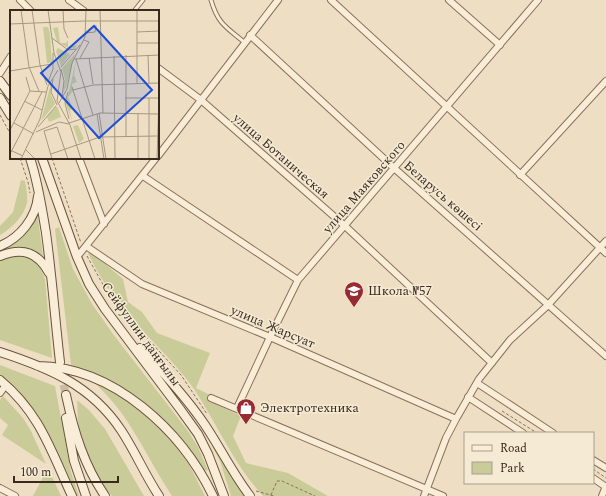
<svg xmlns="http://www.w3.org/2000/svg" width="606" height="496" font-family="Spectral,serif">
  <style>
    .green { fill: #c9cc98 }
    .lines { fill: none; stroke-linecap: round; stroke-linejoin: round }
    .secondary-tunnel { stroke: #cabba3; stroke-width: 8; stroke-dasharray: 8 4; stroke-linecap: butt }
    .lane-casing { stroke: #89715b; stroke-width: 5 }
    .street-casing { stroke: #89715b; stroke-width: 8 }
    .secondary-casing { stroke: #6a523e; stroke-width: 10 }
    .path { stroke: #89715b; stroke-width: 1; stroke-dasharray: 3 2; stroke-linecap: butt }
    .lane { stroke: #f9edd8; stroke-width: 3 }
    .street { stroke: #f9edd8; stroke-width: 6 }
    .secondary { stroke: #f9edd8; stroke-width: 8 }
    .labels { text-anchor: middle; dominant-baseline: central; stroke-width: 3; stroke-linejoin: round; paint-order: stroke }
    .street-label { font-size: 13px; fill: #392a1e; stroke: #f5ead4 }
    .poi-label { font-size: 13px; fill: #392a1e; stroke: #f5ead4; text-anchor: start }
    .inset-road { fill: none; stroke: #a69782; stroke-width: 1 }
    .view { fill: #1d4ed8; fill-opacity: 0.15; stroke: #1d4ed8; stroke-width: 2 }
    .inset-edge { fill: none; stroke: #392a1e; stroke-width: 2 }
  </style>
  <rect width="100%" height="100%" fill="#eedfc4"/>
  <path class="green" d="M21 180 25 181C26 188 28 196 27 203 24 216 11 229 0 235V226L13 212Z
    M37 211 43 256C29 246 16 246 0 250Z
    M59 227 73 269 92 304 113 334 188 431 198 447 208 470 204 471C168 416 133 389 71 365L55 229Z
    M91 252 123 279 128 302 142 312 157 333 210 353 196 388 208 394V400L241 416 233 436 246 463 288 473 328 496H263C234 465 217 424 194 389 171 357 142 333 118 302 106 287 96 270 88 253Z
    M16 255C32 256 40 264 45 279L52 358 0 340V260Z
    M0 365 55 386 71 472 79 496H75L25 400 0 376Z
    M95 383C132 400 165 429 188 463 194 473 199 485 205 496H172C156 472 143 445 127 421 118 407 107 395 95 383Z
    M3 396 23 418 31 431 46 464 2 435 8 425 0 418V400Z
    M77 400 89 410 105 429 144 496H112C95 476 82 448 78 422 77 415 78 407 77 400Z
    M215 445 246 496H231L220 461 212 446Z
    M48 468 61 496H33Z"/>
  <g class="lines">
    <path class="secondary-tunnel" d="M61 373 66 395"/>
    <defs>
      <path id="lane" d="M211 0C218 24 226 27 244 42
        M134 11 143 0"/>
      <path id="street" d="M20 0 31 11
        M69 0 84 11
        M331 0 606 253
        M449 0 500 45
        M250 35 394 168 606 356
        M158 68 201 100 345 226 492 363
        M0 73 11 56
        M158 156 278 0
        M79 158 104 224
        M520 175 606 81
        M143 176 298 280
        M86 246 142 284 270 337 456 419
        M77 257 156 158
        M477 383 553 433
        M0 393 6 385
        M468 397 523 433
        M211 398 443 496
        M237 408 270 337 298 280 538 0
        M593 460 606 468
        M593 478 606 487
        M0 488 15 496
        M424 496 446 438 456 419 479 379 510 340 547 306 606 241
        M602 496 606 486"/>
      <path id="secondary" d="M0 81 11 96
        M0 98 11 116
        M30 158C38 182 42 208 46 233 52 276 55 319 60 362
        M42 158 77 257 89 284 105 309 180 409 198 434 208 454 224 496
        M0 246C20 238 36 218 38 196
        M0 256C22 247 38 252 49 273
        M140 348C163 372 186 397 205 425 221 449 233 474 250 496
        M0 352C49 368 91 385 121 430 135 451 145 475 159 496
        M38 366C114 367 182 431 213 496
        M0 380C40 413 51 451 72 496
        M66 395C74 432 84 465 105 496
        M66 418 74 461 86 496"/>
    </defs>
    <use href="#lane" class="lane-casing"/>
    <use href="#street" class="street-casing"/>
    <use href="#secondary" class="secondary-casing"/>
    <path class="path" d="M9 72 11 76
      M0 115 11 135
      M20 158 28 182 30 193
      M52 158 81 243
      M87 256 105 288 116 304 181 375 207 414
      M502 411 537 433
      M593 469 606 478
      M256 491 274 496
      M271 495 277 481H282L315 496"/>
    <use href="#lane" class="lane"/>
    <use href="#street" class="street"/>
    <use href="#secondary" class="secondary"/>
  </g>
  <defs>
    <symbol id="school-pin" viewBox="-11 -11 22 30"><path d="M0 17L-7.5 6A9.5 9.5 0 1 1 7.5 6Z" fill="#972b31" stroke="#f5ead4"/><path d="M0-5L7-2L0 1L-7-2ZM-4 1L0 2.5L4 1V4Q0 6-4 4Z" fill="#fff"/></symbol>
    <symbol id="shop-pin" viewBox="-11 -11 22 30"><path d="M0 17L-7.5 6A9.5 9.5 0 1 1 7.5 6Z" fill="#972b31" stroke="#f5ead4"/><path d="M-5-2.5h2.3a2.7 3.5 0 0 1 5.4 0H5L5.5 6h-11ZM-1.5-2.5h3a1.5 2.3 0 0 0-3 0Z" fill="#fff"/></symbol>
  </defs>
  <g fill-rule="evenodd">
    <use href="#school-pin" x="343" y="280" width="22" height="30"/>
    <use href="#shop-pin" x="235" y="397" width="22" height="30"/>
  </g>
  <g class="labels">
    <g class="street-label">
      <text transform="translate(281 156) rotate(41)">улица Ботаническая</text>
      <text transform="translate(364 187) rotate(-49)">улица Маяковского</text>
      <text transform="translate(443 196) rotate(41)">Беларусь көшесі</text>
      <text transform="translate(273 327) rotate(23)">улица Жарсуат</text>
      <text transform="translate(141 334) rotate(54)">Сейфуллин даңғылы</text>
    </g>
    <g class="poi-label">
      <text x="368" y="291">Школа №57</text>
      <text x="260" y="408">Электротехника</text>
    </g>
  </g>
  <g transform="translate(10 10)">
    <rect width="149" height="149" fill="#eedfc4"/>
    <path d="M33 17H38L40 24 42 53H37ZM48 17 50 33H56L58 30V37L67 35 65 38 60 39 47 32 43 18ZM48 38 60 44 51 56 46 41ZM65 44 56 77 53 83 55 70 52 58ZM66 50 64 65 67 72 62 74 63 81 58 87 63 99 60 100 62 111 56 94ZM41 73V85L45 94 31 111ZM47 96 51 107 39 112 37 107ZM68 115 74 129 69 133 63 116Z" fill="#c9cc98"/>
    <path class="inset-road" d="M11 0 19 57 29 81M22 0 30 55 37 75M38 0 44 43 51 62 47 91 60 115 71 149M53 0 54 19 58 28M90 0 93 103M127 0V74M76 11H149M0 14 75 11M127 22 149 21M76 23 85 22 86 15M42 28 58 40 66 39M127 33H149M138 45 139 73M104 46 105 149M70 48 79 32 74 30M79 48 83 74M64 49 149 45M66 49 83 105M51 57 70 35M51 59 54 71 52 86M0 61 42 54M43 69 41 82 47 95M38 72 43 59V43M62 77 85 149M63 80 83 75 149 73M20 81 36 82M58 82 55 93 59 109M115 88H149M139 88V149M14 91 32 100M49 93 57 79 62 53 75 27 76 0M89 103 96 149M87 104 94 149M4 113 24 124M59 113 90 103 148 104M28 117 46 96M0 120 20 81 16 67M26 122 49 112 59 114M116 127V45M0 140 13 146M16 140 25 149M0 144 32 82M41 144 90 127 147 126M11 149 30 109 38 76 48 60M42 149 34 121 47 117 58 149M128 149V104M147 149 149 86"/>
    <path class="view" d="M84 16 142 80 89 128 31 63Z"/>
    <rect width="149" height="149" class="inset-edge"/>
  </g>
  <rect x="464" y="432" width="130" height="52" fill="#f5ead4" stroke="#aa9d8b"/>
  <rect x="472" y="445" width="20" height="6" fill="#f9edd8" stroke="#aa9d8b"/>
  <text x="500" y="452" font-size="12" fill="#392a1e">Road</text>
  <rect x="472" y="462" width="20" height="12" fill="#c9cc98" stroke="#aa9d8b"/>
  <text x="500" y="472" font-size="12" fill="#392a1e">Park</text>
  <path d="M14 476v6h104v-6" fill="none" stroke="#392a1e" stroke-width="2"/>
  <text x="20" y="476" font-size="12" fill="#392a1e" stroke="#f5ead4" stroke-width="3" paint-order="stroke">100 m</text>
</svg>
